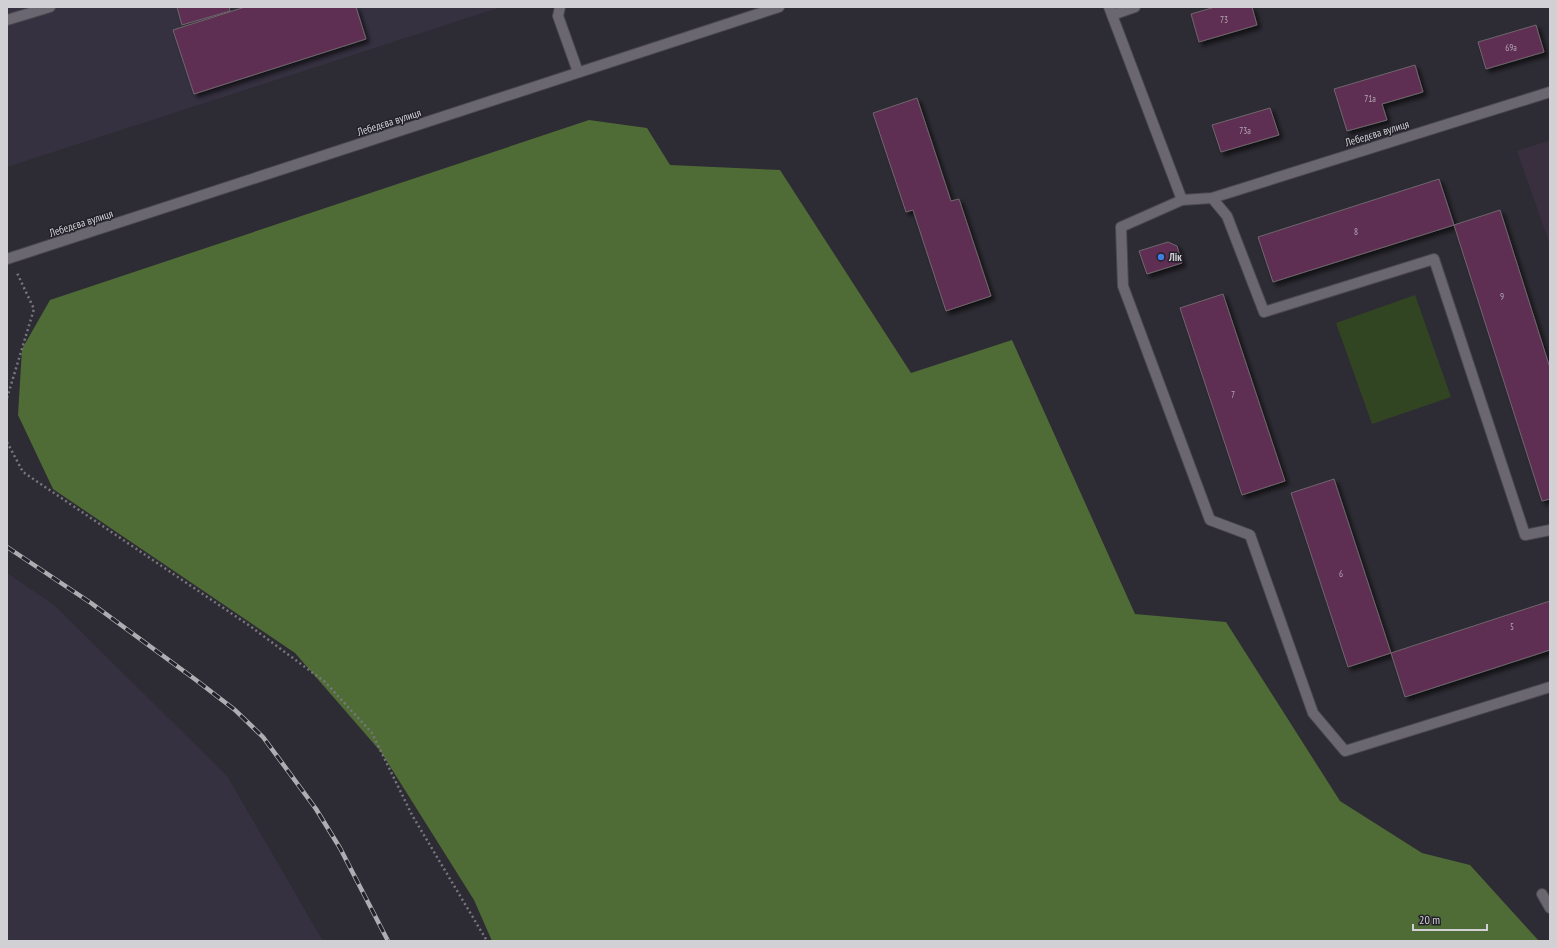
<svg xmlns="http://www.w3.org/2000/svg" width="1557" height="948" font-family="'PT Sans Narrow',sans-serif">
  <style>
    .industrial { fill: #363141 }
    .education { fill: #3a2f3f }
    .green { fill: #324523 }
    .forest { fill: #4f6b36 }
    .building { fill: #5f2f52; stroke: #6f666c; filter: url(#shadow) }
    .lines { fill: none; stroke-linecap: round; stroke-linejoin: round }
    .service-casing { stroke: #4a484e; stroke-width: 12 }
    .minor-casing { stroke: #4a484e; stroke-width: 12 }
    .path { stroke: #79777e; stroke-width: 2.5; stroke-dasharray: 2 3; stroke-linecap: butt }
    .service { stroke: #6a6770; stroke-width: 10 }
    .minor { stroke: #6a6770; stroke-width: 10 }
    .rail-casing { stroke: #aeadb2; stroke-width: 4.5 }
    .rail { stroke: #232129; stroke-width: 3; stroke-dasharray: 9; stroke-linecap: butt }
    .shop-dot { fill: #3f7fe0; stroke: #232129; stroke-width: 1.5 }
    .labels { text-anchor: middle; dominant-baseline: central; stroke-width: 3; stroke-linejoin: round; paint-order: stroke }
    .number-label { font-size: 9px; fill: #b4a8b4 }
    .street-label { font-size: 11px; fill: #d1d0d5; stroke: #232129 }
    .poi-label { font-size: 11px; font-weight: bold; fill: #d1d0d5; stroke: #232129; text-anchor: start }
  </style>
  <defs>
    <filter id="shadow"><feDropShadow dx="3.5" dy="3.5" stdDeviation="2" flood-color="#0009"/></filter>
  </defs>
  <rect width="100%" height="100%" fill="#2d2b33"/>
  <path class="industrial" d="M7 7H501L7 167Z
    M7 573 54 605 227 776 323 941H7Z"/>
  <path class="education" d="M1550 140V245L1517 151Z"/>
  <path class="green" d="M1415 295 1451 397 1372 424 1336 323Z"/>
  <path class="forest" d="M589 120 647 128 670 165 780 170 911 373 1012 340 1135 614 1226 622 1340 801 1422 853 1470 865 1539 941H492L474 900 381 752 295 653 53 489 18 415 22 349 50 300Z"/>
  <path class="building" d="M177 7H229L230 11 182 25Z
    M245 7H356L366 39 194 94 173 30Z
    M1215 7H1252L1257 25 1199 42 1191 14Z
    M1536 25 1544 52 1486 69 1478 42Z
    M1415 65 1423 92 1382 104 1387 120 1347 131 1334 89Z
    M917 98 951 201 959 199 991 296 946 311 913 210 906 212 873 113Z
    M1270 108 1279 135 1221 152 1212 125Z
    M1439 179 1454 225 1273 282 1258 237Z
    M1500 210 1550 368V499L1542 501 1454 225Z
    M1168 242 1177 246 1182 263 1147 274 1139 251Z
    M1223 294 1285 481 1242 495 1180 308Z
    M1334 479 1391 653 1348 667 1291 493Z
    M1550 601V650L1405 697 1391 653Z"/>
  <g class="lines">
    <defs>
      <path id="service" d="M560 7 558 16 578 72
        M1109 7 1182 200 1212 198 1227 216 1264 312 1434 259 1525 535 1550 530
        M1112 15 1135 7
        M7 20 50 7
        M1212 198 1550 92
        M1182 200 1121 227 1123 286 1210 520 1250 535 1313 713 1345 751 1550 687"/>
      <path id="minor" d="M7 259 779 7
        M1542 894 1550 908"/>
    </defs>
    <use href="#service" class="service-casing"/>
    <use href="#minor" class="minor-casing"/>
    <path class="path" d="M7 398 34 309 17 273
      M7 442 23 472 250 626 325 682 372 733 412 815 487 941"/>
    <use href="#service" class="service"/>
    <use href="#minor" class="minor"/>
    <defs>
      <path id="rail" d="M7 547 91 603 196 680 235 710 263 737 316 809 340 848 388 941"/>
    </defs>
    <use href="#rail" class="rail-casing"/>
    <use href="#rail" class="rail"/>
  </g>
  <circle class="shop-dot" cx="1161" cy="257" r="4"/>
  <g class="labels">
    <g class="number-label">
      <text x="1224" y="19">73</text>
      <text x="1511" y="47">69а</text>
      <text x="1370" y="98">71а</text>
      <text x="1245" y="130">73а</text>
      <text x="1356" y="231">8</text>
      <text x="1502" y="296">9</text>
      <text x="1233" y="394">7</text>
      <text x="1341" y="573">6</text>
      <text x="1512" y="626">5</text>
    </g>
    <g class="street-label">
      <text transform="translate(389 122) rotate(-18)">Лебедєва вулиця</text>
      <text transform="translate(1377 133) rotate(-17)">Лебедєва вулиця</text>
      <text transform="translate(81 223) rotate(-18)">Лебедєва вулиця</text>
    </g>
    <g class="poi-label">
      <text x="1169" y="257">Лік</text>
    </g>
  </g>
  <rect width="1557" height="948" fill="none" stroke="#d1d0d5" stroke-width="16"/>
  <path d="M1413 924v6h74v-6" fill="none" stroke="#d1d0d5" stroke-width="2"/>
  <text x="1419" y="924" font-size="12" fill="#d1d0d5" stroke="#232129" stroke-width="3" paint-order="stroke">20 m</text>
</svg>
